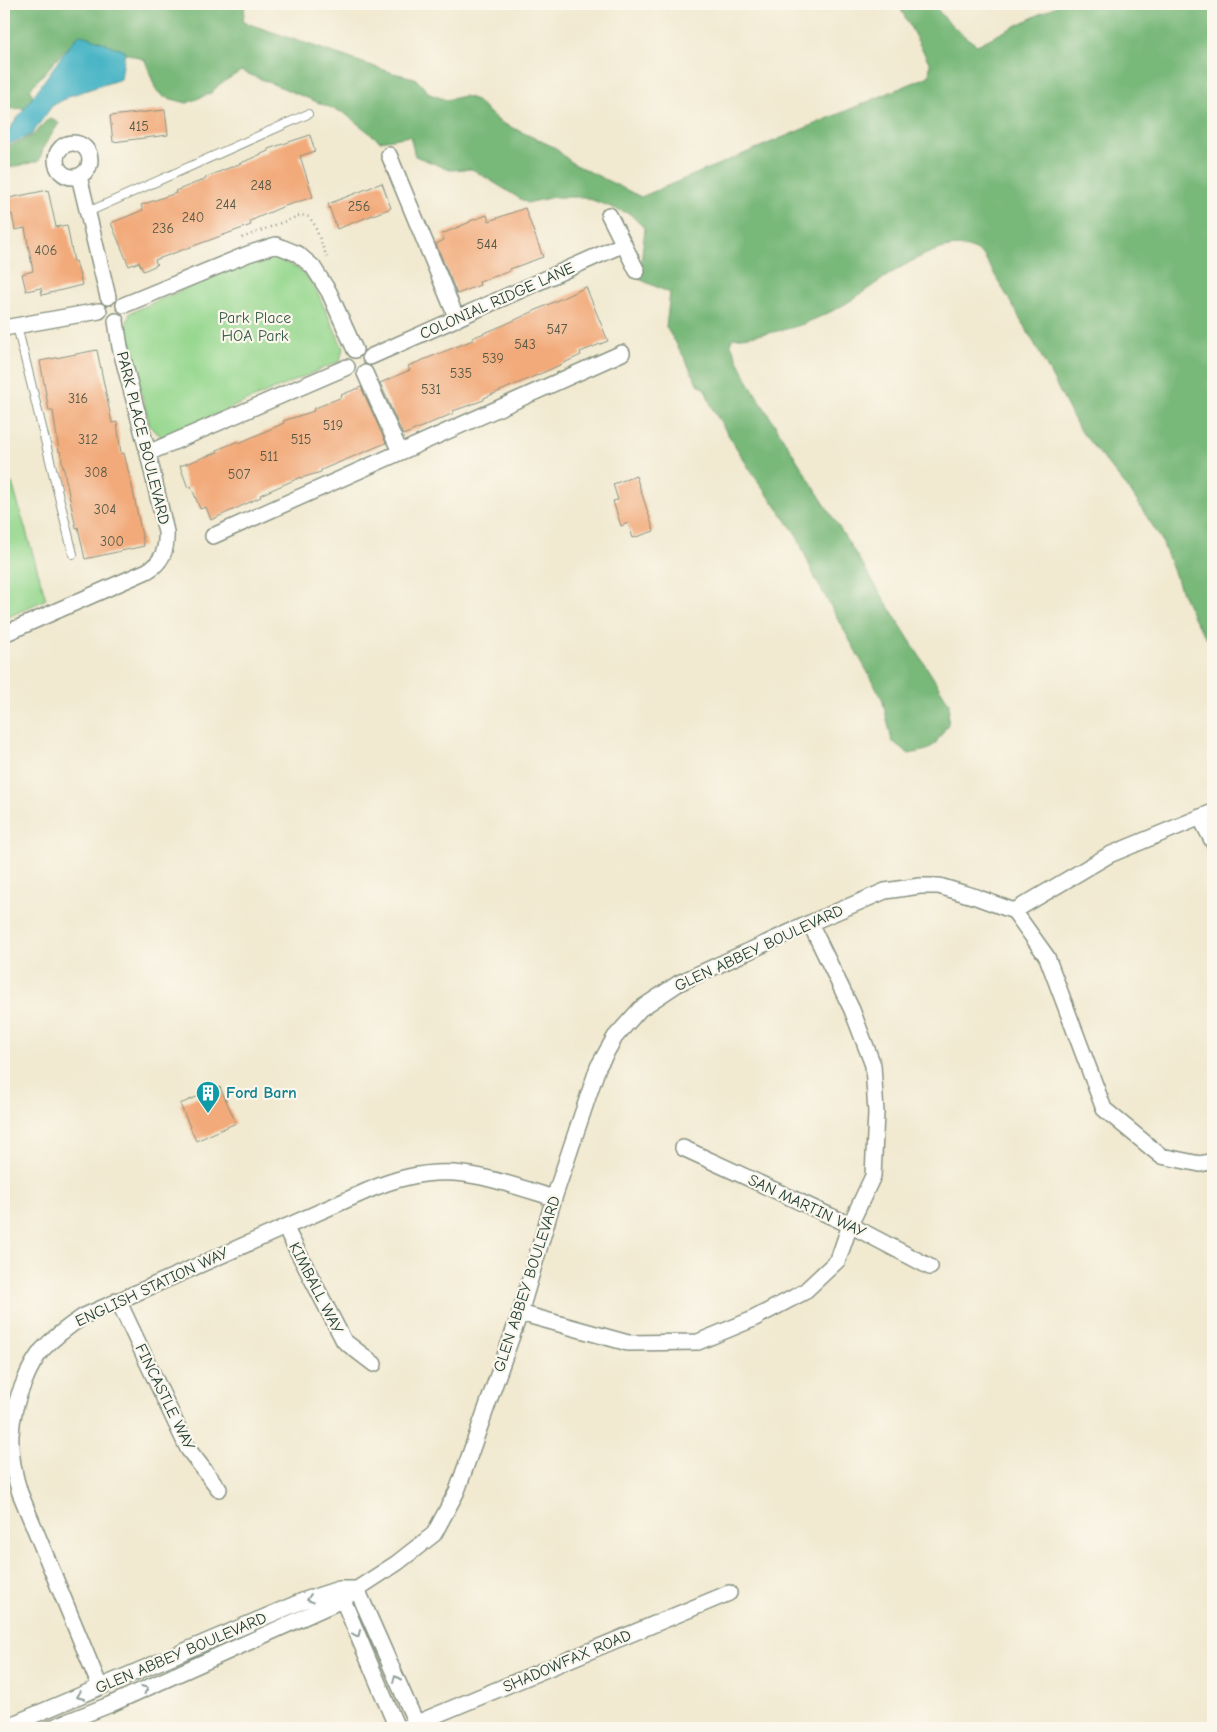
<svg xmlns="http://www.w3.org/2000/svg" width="1217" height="1732" font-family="'Comic Neue',sans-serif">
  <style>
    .green { fill: #95d78e; stroke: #5a8a61 }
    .forest { fill: #78b879; stroke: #4c7a56 }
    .water { fill: #49b5c6; stroke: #34797d }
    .building { fill: #f2aa7a }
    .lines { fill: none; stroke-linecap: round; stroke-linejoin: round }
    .service-casing { stroke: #889382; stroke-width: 10 }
    .minor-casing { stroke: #889382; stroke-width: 18 }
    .path { stroke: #889382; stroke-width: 2.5; stroke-dasharray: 1 4; stroke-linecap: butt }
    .service { stroke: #fff; stroke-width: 8 }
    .minor { stroke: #fff; stroke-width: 15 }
    .oneway { stroke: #8f9e9a }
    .labels { text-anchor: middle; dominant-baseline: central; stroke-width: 4.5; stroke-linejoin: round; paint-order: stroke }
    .number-label { font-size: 14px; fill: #545846 }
    .street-label { font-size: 16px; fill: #1f3d34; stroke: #fbf7ec }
    .park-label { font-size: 16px; fill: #375c46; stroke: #fbf7ec }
    .culture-label { font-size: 16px; font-weight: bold; fill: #0d838f; stroke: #fbf7ec; text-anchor: start }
  </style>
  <rect width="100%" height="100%" fill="#fbf7ec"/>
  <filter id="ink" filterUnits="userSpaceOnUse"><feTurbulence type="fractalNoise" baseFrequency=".02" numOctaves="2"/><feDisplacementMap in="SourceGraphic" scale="10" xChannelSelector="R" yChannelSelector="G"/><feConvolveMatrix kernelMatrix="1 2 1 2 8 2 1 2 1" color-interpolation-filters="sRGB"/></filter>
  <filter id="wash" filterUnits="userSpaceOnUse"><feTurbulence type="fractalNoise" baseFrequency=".0096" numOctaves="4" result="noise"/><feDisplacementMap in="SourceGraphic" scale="20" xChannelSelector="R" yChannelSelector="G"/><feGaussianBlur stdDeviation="1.12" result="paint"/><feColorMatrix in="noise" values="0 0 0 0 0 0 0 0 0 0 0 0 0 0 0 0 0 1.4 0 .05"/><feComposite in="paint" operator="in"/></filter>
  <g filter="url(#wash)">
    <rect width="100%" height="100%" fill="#f1e9d0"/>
    <path class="green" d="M253 259H273L283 261 298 269 309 279 318 294 343 348 340 361 163 437 154 431 150 426 126 335V326L130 313 240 264Z
      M12 483 46 599 4 619V485Z"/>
    <path class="forest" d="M4 4H245L243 22 393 73 415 78 430 94 446 100 464 96 474 99 500 122 554 147 572 163 641 197 929 76 930 64 898 4H933C946 21 959 33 977 45L1060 4H1213V643L1206 637 1196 623 1185 600 1161 539 1131 492 1079 429 1037 348 984 256C949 222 876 286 845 304 832 312 817 318 803 324 784 331 753 336 732 338L731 345 750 385 949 703 948 724 935 744 927 750 909 754 892 741 882 698 815 578 796 534 752 473 713 410 705 389 697 383 684 357 666 327 670 293 639 279 645 229 630 214 584 197H554L527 203 472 169 450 170 415 156 410 136 380 141 344 113 241 71 220 84 211 93 187 103 164 97 156 90 145 60 84 38 71 43 30 89 35 102 31 108 7 109 4 117Z
      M49 118 59 123 44 146 39 161 4 169V147H7L32 136Z"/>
    <path class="water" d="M80 35 89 37 125 51 121 79 72 95 52 106 31 135 4 146V137L71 43Z"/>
    <g id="blocks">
      <path class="building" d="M165 110 168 135 113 142 110 116Z
        M310 135 315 151 300 156 313 197 282 207 250 221 251 225 155 260 157 265 143 271 139 262 129 266 111 223 143 210 141 205 176 193 175 191 206 179V177L239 164 268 151V149Z
        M382 183 391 208 337 229 328 204Z
        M48 190 56 227 67 225 74 262 76 261 82 285 42 295 41 288 26 291 22 274 33 271 25 228 15 230 12 214 4 215V199Z
        M525 208 543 257 510 269V271L479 282 480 285 457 294 436 244 444 240 442 234 470 222V221L487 215 489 221Z
        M586 287 608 341 580 352 581 355 549 370 484 398V400L453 411 454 413 403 435 380 383 410 370 408 366 473 340 472 338 504 325Z
        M97 350 112 423 117 422 121 454 124 453 133 491 144 546 85 559 78 527 76 528 60 451 59 452 53 411H49L40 361Z
        M361 387 386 443 321 470V472L301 478V477L260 495 261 497 211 520 206 507 200 509 191 486 188 488 180 466 218 452 217 450 238 441 239 443 284 423 283 421 314 411 313 409 342 397 341 395Z
        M636 476 654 531 633 538 628 523 621 526 613 501 618 500 613 484Z
        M220 1087 236 1123 196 1141 180 1104Z"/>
    </g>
  </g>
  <g filter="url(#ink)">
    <use href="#blocks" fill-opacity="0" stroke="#889382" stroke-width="1"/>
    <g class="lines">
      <defs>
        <path id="service" d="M88 212 308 114
          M17 326 73 554"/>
        <path id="minor" d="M56 160a17 17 0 1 1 34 0a17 17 0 1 1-34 0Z
          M389 155 457 319
          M79 176 108 297
          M609 215 637 271
          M124 305 248 254 276 245 298 254 313 267 329 292 355 350
          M4 328 99 311
          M370 357 624 244
          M365 373 400 452
          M148 453 347 367
          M213 536 622 353
          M4 634 147 571C163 562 167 549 166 532L148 453 120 347 116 321
          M1200 817 1213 842
          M1014 911 1109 855 1213 812
          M683 1148 850 1225 930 1267
          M285 1227 344 1341 374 1364
          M118 1300 188 1449 219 1489
          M520 1313 628 1343 698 1342 751 1320 804 1292 838 1260 850 1225 873 1176 876 1113 873 1065 852 1010 810 923
          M357 1589 416 1723
          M340 1593 397 1728
          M100 1687 20 1493C7 1453 7 1419 25 1380 29 1370 35 1359 42 1350 55 1336 69 1326 84 1316L369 1190C442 1158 482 1176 554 1198
          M8 1728 13 1724 305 1600 339 1589H357
          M51 1728 109 1705 342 1600 357 1589 397 1563 434 1534 457 1491 520 1313 554 1198 598 1067 615 1037 640 1009 679 983 810 923 885 891 920 886H939L976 897 1014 911 1047 957 1104 1109 1161 1156 1200 1164 1213 1161
          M405 1728 729 1593"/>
      </defs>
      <use href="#service" class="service-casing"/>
      <use href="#minor" class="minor-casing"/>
      <path class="path" d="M242 238 301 215 309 217 314 224 328 260"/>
      <use href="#service" class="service"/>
      <use href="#minor" class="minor"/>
    </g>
    <defs><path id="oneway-chevron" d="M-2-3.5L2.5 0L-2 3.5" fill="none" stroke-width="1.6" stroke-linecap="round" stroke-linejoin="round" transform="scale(1.25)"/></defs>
    <g class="oneway">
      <use href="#oneway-chevron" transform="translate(310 1599) rotate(161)"/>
      <use href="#oneway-chevron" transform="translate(357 1634) rotate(67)"/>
      <use href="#oneway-chevron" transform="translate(396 1679) rotate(-114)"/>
      <use href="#oneway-chevron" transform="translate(145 1689) rotate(-24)"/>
      <use href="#oneway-chevron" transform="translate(80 1696) rotate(157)"/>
    </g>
  </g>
  <defs>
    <symbol id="building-pin" viewBox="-11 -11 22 30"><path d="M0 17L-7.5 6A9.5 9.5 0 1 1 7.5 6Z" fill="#0f9aa8" stroke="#fbf7ec"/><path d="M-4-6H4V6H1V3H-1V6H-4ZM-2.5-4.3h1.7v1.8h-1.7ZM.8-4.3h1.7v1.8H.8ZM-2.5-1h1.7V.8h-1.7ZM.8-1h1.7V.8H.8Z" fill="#fff"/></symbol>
  </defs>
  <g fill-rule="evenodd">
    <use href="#building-pin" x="194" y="1079" width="28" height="38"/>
  </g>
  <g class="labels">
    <g class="number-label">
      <text x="139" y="126">415</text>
      <text x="261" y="185">248</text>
      <text x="226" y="204">244</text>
      <text x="359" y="206">256</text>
      <text x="193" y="217">240</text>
      <text x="163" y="228">236</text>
      <text x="487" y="244">544</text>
      <text x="46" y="250">406</text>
      <text x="557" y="329">547</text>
      <text x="525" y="344">543</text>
      <text x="493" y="358">539</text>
      <text x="461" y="373">535</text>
      <text x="431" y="389">531</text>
      <text x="78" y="398">316</text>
      <text x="333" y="425">519</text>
      <text x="88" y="439">312</text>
      <text x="301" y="439">515</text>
      <text x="269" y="456">511</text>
      <text x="96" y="472">308</text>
      <text x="239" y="474">507</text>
      <text x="105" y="509">304</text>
      <text x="112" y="541">300</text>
    </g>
    <g class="street-label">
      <text transform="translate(497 301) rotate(-24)">COLONIAL RIDGE LANE</text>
      <text transform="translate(143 438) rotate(76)">PARK PLACE BOULEVARD</text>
      <text transform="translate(759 948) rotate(-25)">GLEN ABBEY BOULEVARD</text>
      <text transform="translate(807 1206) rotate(25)">SAN MARTIN WAY</text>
      <text transform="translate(527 1284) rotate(-72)">GLEN ABBEY BOULEVARD</text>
      <text transform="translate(152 1287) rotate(-25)">ENGLISH STATION WAY</text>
      <text transform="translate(316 1288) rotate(63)">KIMBALL WAY</text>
      <text transform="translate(165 1397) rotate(64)">FINCASTLE WAY</text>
      <text transform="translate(181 1653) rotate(-23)">GLEN ABBEY BOULEVARD</text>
      <text transform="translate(567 1661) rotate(-23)">SHADOWFAX ROAD</text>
    </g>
    <g class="park-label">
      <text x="255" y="318">Park Place<tspan x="255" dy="18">HOA Park</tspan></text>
    </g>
    <g class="culture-label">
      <text x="226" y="1093">Ford Barn</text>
    </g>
  </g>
  <rect width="1217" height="1732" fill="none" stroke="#fbf7ec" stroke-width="20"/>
</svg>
